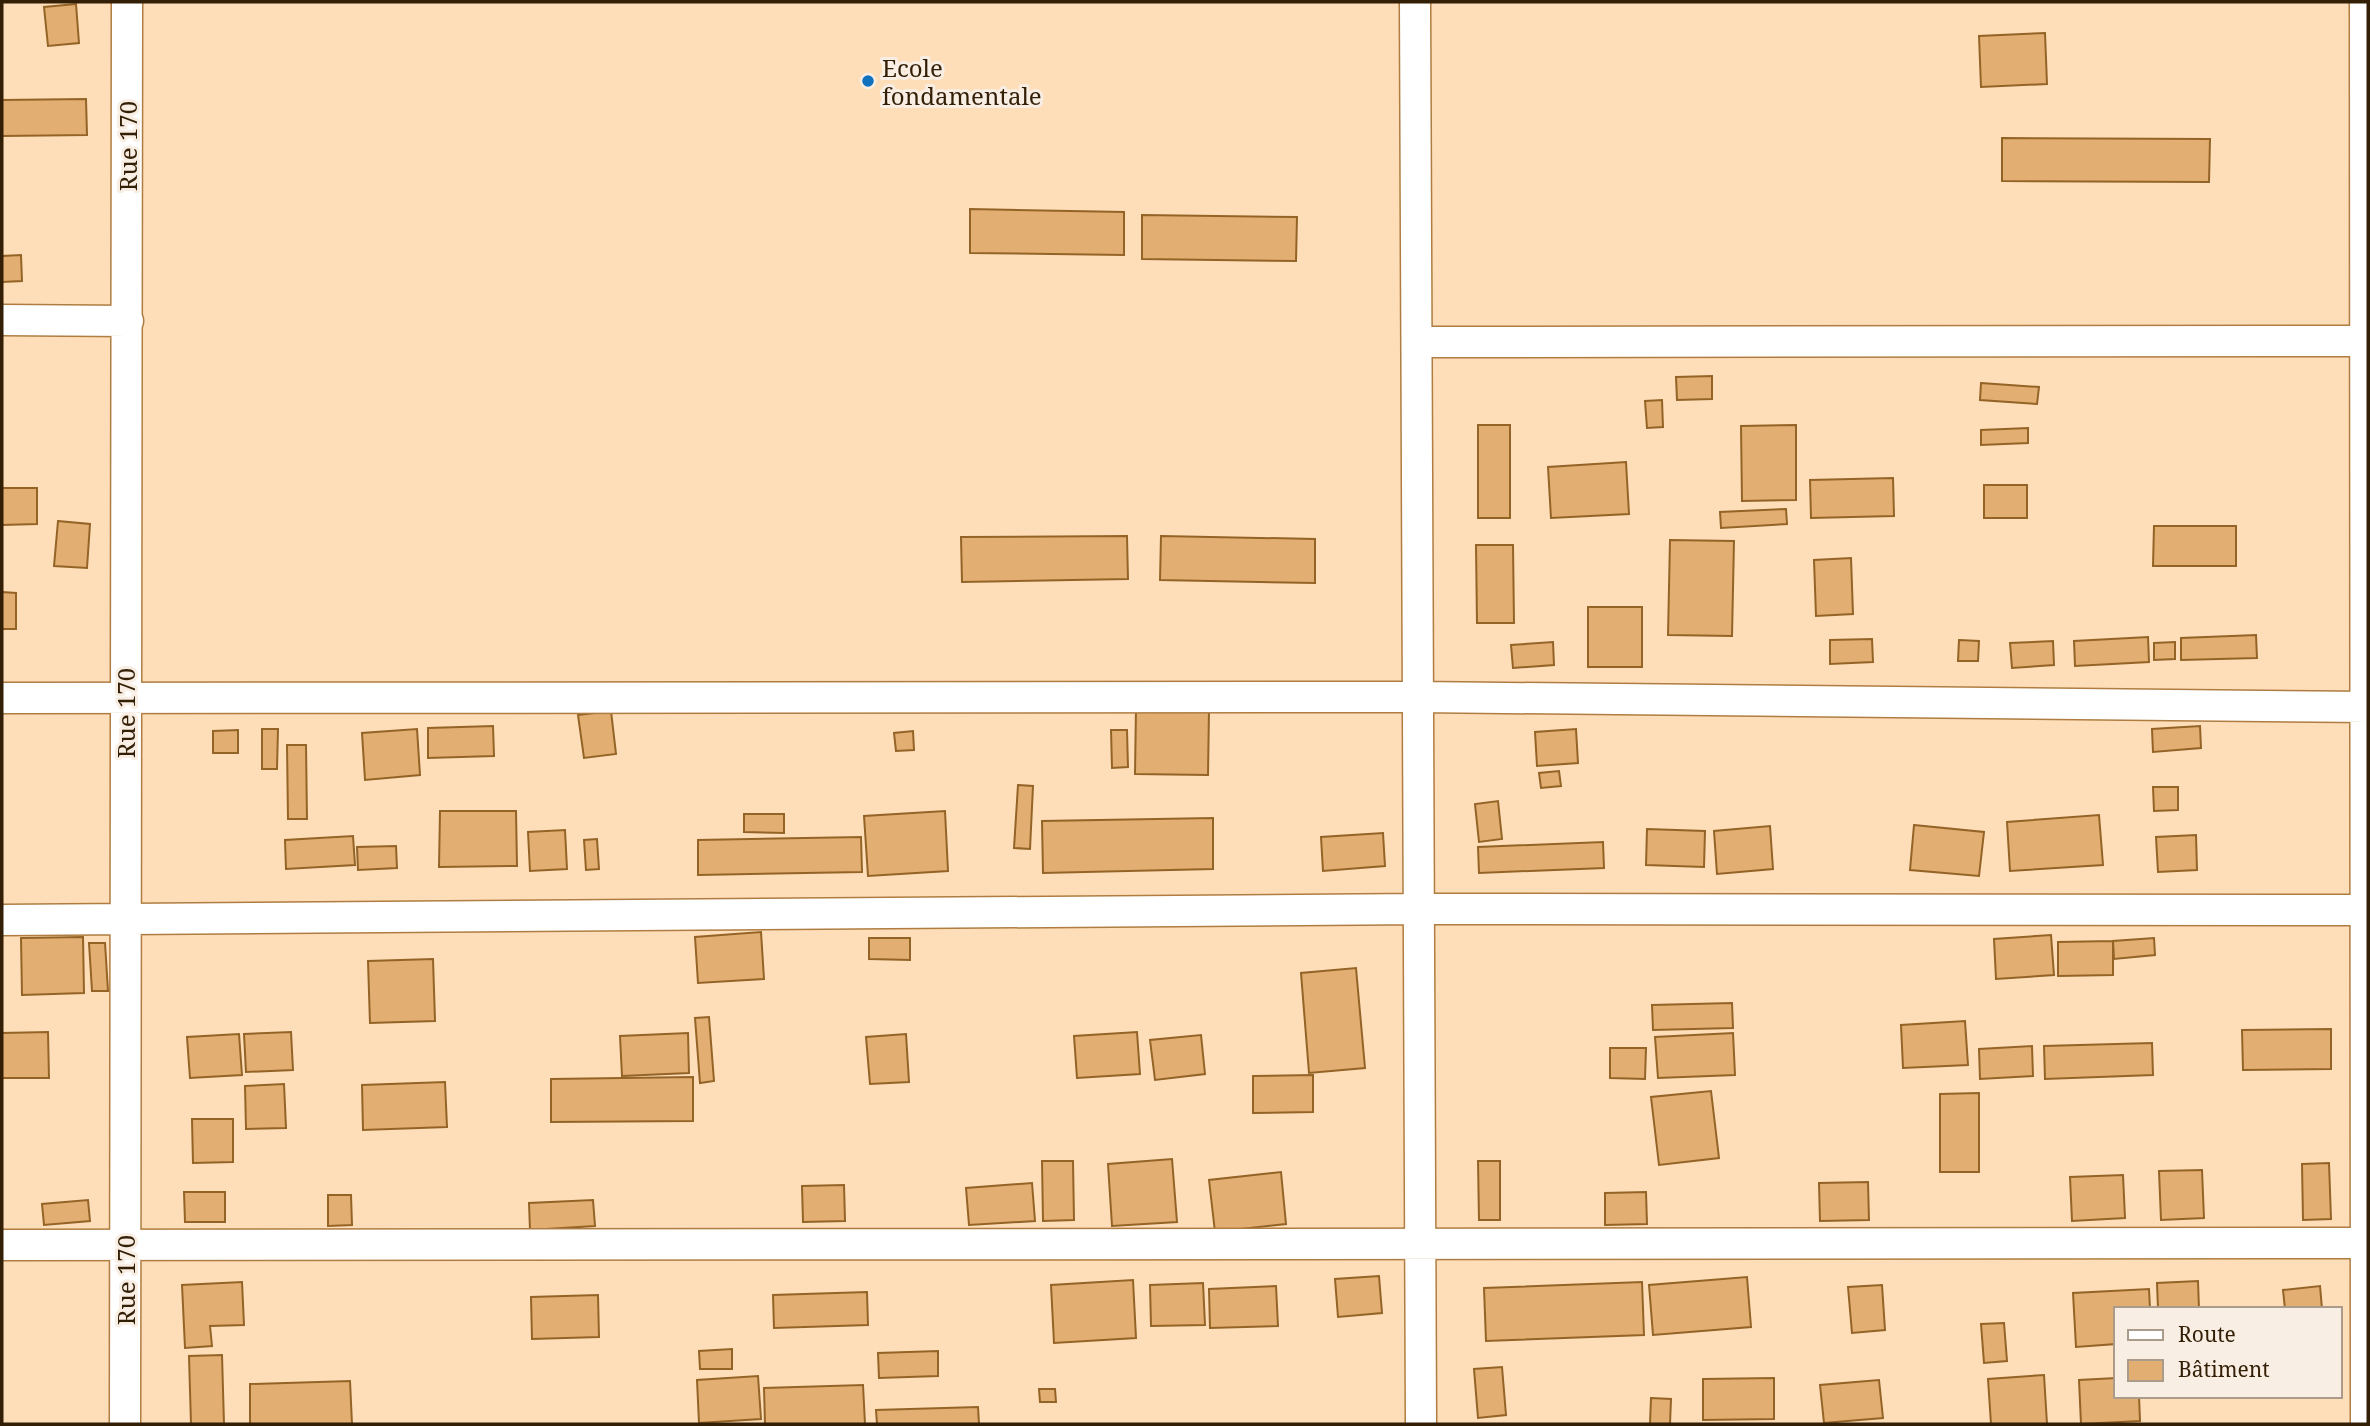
<svg xmlns="http://www.w3.org/2000/svg" width="2370" height="1426" font-family="'Noto Serif',serif">
  <style>
    .building { fill: #e3ae72; stroke: #946427; stroke-width: 2 }
    .lines { fill: none; stroke-linecap: round; stroke-linejoin: round }
    .minor-casing { stroke: #af7d41; stroke-width: 33 }
    .minor { stroke: #fff; stroke-width: 30 }
    .poi-dot { fill: #1072be; stroke: #f9eee3; stroke-width: 2.5 }
    .labels { text-anchor: middle; dominant-baseline: central; stroke-width: 6; stroke-linejoin: round; paint-order: stroke }
    .poi-label { font-size: 24px; fill: #331f06; stroke: #f9eee3; text-anchor: start }
    .street-label { font-size: 24px; fill: #331f06; stroke: #f9eee3 }
  </style>
  <rect width="100%" height="100%" fill="#feddb9"/>
  <path class="building" d="M76 4 79 43 48 46 44 7Z
    M2045 33 2047 84 1981 87 1979 36Z
    M86 99 87 135 2 136V100Z
    M2002 138 2210 139 2209 182 2002 181Z
    M970 209 1124 212V255L970 253Z
    M1142 215 1297 217 1296 261 1142 259Z
    M21 255 22 281 2 282V256Z
    M1712 376V399L1677 400 1676 377Z
    M1981 383 2039 387 2037 404 1980 400Z
    M1662 400 1663 427 1647 428 1645 401Z
    M1478 425H1510V518H1478Z
    M1796 425V500L1742 501 1741 426Z
    M2028 428V443L1981 445V430Z
    M1626 462 1629 514 1551 518 1548 467Z
    M1893 478 1894 516 1811 518 1810 480Z
    M1984 485H2027V518H1984Z
    M2 488H37V524L2 525Z
    M1786 509 1787 524 1721 528 1720 512Z
    M58 521 90 524 87 568 54 566Z
    M2154 526H2236V566H2153Z
    M1127 536 1128 579 962 582 961 537Z
    M1161 536 1315 539V583L1160 580Z
    M1670 540 1734 541 1732 636 1668 635Z
    M1476 545H1513L1514 623H1477Z
    M1851 558 1853 614 1816 616 1814 560Z
    M2 592 16 593V629H2Z
    M1588 607H1642V667H1588Z
    M2256 635 2257 658 2181 660V638Z
    M2148 637 2149 662 2075 666 2074 641Z
    M1872 639 1873 662 1830 664V640Z
    M1959 640 1979 641 1978 661H1958Z
    M2053 641 2054 665 2012 668 2010 643Z
    M1553 642 1554 665 1513 668 1511 645Z
    M2175 642V659L2154 660V643Z
    M1136 708 1209 710 1208 775 1135 774Z
    M611 711 616 754 584 758 578 715Z
    M493 726 494 756 428 758V728Z
    M2200 726 2201 748 2153 752 2152 729Z
    M262 729H278L277 769H262Z
    M417 729 420 775 365 780 362 733Z
    M1576 729 1578 763 1537 766 1535 732Z
    M238 730V753H213V731Z
    M1111 730H1127L1128 767 1112 768Z
    M913 731 914 750 896 751 894 733Z
    M287 745H306L307 819H288Z
    M1559 771 1561 786 1541 788 1539 773Z
    M1018 785 1033 786 1030 849 1014 848Z
    M2153 787H2178V810L2154 811Z
    M1498 801 1502 839 1479 842 1475 804Z
    M440 811H516L517 866 439 867Z
    M945 811 948 871 868 876 864 816Z
    M744 814H784V833L744 832Z
    M2099 815 2103 865 2010 871 2007 822Z
    M1213 818V869L1043 873 1042 821Z
    M1914 825 1984 832 1979 876 1910 870Z
    M1770 826 1773 869 1717 874 1714 831Z
    M1647 829 1705 831 1704 867 1646 865Z
    M565 830 567 869 530 871 528 832Z
    M1383 833 1385 866 1323 871 1321 837Z
    M2196 835 2197 870 2158 872 2156 837Z
    M353 836 355 865 286 869 285 840Z
    M861 837 862 872 698 875V840Z
    M597 839 599 869 586 870 584 840Z
    M1603 842 1604 868 1479 873 1478 847Z
    M396 846 397 868 358 870 357 847Z
    M761 932 764 979 698 983 695 937Z
    M2051 935 2054 975 1996 979 1994 939Z
    M83 937 84 993 22 995 21 938Z
    M869 938H910V960L869 959Z
    M2154 938 2155 955 2114 959 2113 941Z
    M2113 941V975L2058 976V942Z
    M89 943H105L108 991H92Z
    M433 959 435 1021 370 1023 368 961Z
    M1356 968 1365 1068 1309 1073 1301 973Z
    M1732 1003 1733 1028 1653 1030 1652 1005Z
    M709 1017 714 1081 700 1083 695 1018Z
    M1965 1021 1968 1065 1903 1068 1901 1025Z
    M2331 1029V1069L2243 1070 2242 1030Z
    M48 1032 49 1078H2V1033Z
    M291 1032 293 1070 246 1072 244 1034Z
    M1137 1032 1140 1074 1077 1078 1074 1036Z
    M688 1033 689 1073 622 1076 620 1036Z
    M1733 1033 1735 1075 1658 1078 1655 1037Z
    M239 1034 242 1075 190 1078 187 1037Z
    M906 1034 909 1082 870 1084 866 1037Z
    M1201 1035 1205 1074 1155 1080 1150 1040Z
    M2152 1043 2153 1075 2045 1079 2044 1046Z
    M2032 1046 2033 1076 1980 1079 1979 1049Z
    M1610 1048H1646L1645 1079 1610 1078Z
    M1313 1075V1112L1253 1113V1076Z
    M693 1077V1121L551 1122V1079Z
    M445 1082 447 1127 363 1130 362 1085Z
    M284 1084 286 1128 246 1129 245 1086Z
    M1711 1091 1719 1158 1659 1165 1651 1097Z
    M1979 1093V1172H1940V1094Z
    M192 1119H233V1162L193 1163Z
    M1172 1159 1177 1222 1112 1226 1108 1164Z
    M1042 1161H1073L1074 1220 1043 1221Z
    M1478 1161H1500V1220H1479Z
    M2329 1163 2331 1219 2303 1220 2302 1164Z
    M2202 1170 2204 1218 2161 1220 2159 1171Z
    M1281 1172 1286 1224 1215 1232 1209 1180Z
    M2123 1175 2125 1218 2072 1221 2070 1177Z
    M1868 1182 1869 1220 1820 1221 1819 1183Z
    M1032 1183 1035 1221 969 1225 966 1188Z
    M844 1185 845 1221 803 1222 802 1186Z
    M184 1192H225V1222H185Z
    M1646 1192 1647 1224 1605 1225V1193Z
    M328 1195H351L352 1225 328 1226Z
    M88 1200 90 1221 44 1225 42 1204Z
    M593 1200 595 1226 530 1230 529 1203Z
    M1379 1276 1382 1313 1338 1317 1335 1279Z
    M1747 1277 1751 1327 1653 1335 1649 1285Z
    M1133 1280 1136 1338 1054 1343 1051 1285Z
    M2198 1281 2199 1309H2158L2157 1283Z
    M242 1282 244 1325 210 1326 212 1346 185 1348 182 1285Z
    M1642 1282 1644 1335 1486 1341 1484 1288Z
    M1203 1283 1205 1325 1151 1326 1150 1285Z
    M1882 1285 1885 1330 1852 1333 1848 1287Z
    M1276 1286 1278 1326 1210 1328 1209 1289Z
    M2320 1286 2322 1309H2285L2283 1290Z
    M2149 1289 2150 1309H2116V1344L2076 1347 2073 1293Z
    M867 1292 868 1325 774 1328 773 1295Z
    M598 1295 599 1337 532 1339 531 1297Z
    M2004 1323 2007 1361 1984 1363 1981 1324Z
    M732 1349V1369H700L699 1351Z
    M938 1351V1376L879 1378 878 1353Z
    M222 1355 224 1424H191L189 1356Z
    M1502 1367 1506 1415 1478 1418 1474 1369Z
    M2044 1375 2047 1424H1991L1988 1379Z
    M758 1376 761 1419 699 1423 697 1380Z
    M1774 1378V1419L1703 1420V1379Z
    M2116 1378V1396H2139L2140 1421 2081 1424 2079 1380Z
    M1879 1380 1883 1418 1824 1423 1820 1385Z
    M350 1381 352 1424H250V1384Z
    M863 1385 865 1424H765L764 1388Z
    M1039 1389H1055L1056 1402H1040Z
    M1651 1398 1671 1399 1670 1424H1650Z
    M978 1407 979 1424H877L876 1410Z"/>
  <g class="lines">
    <defs>
      <path id="minor" d="M1415 2 1421 1424
        M2365 2 2366 1424
        M2 320 128 321
        M1417 342 2368 341
        M2 698 1418 697 2368 707
        M2 920 1420 909 2368 910
        M2 1245 2368 1243
        M125 1424 127 2"/>
    </defs>
    <use href="#minor" class="minor-casing"/>
    <use href="#minor" class="minor"/>
  </g>
  <circle class="poi-dot" cx="868" cy="81" r="7"/>
  <g class="labels">
    <g class="poi-label">
      <text x="882" y="67">Ecole<tspan x="882" dy="28">fondamentale</tspan></text>
    </g>
    <g class="street-label">
      <text transform="translate(127 146) rotate(-90)">Rue 170</text>
      <text transform="translate(125 713) rotate(-90)">Rue 170</text>
      <text transform="translate(125 1280) rotate(-90)">Rue 170</text>
    </g>
  </g>
  <rect width="2370" height="1426" fill="none" stroke="#331f06" stroke-width="7"/>
  <rect x="2114" y="1307" width="228" height="91" fill="#f9eee3" stroke="#aa9b8b" stroke-width="2"/>
  <rect x="2128" y="1330" width="35" height="10" fill="#ffffff" stroke="#aa9b8b" stroke-width="2"/>
  <text x="2178" y="1342" font-size="21" fill="#331f06">Route</text>
  <rect x="2128" y="1360" width="35" height="21" fill="#e3ae72" stroke="#aa9b8b" stroke-width="2"/>
  <text x="2178" y="1377" font-size="21" fill="#331f06">Bâtiment</text>
</svg>
